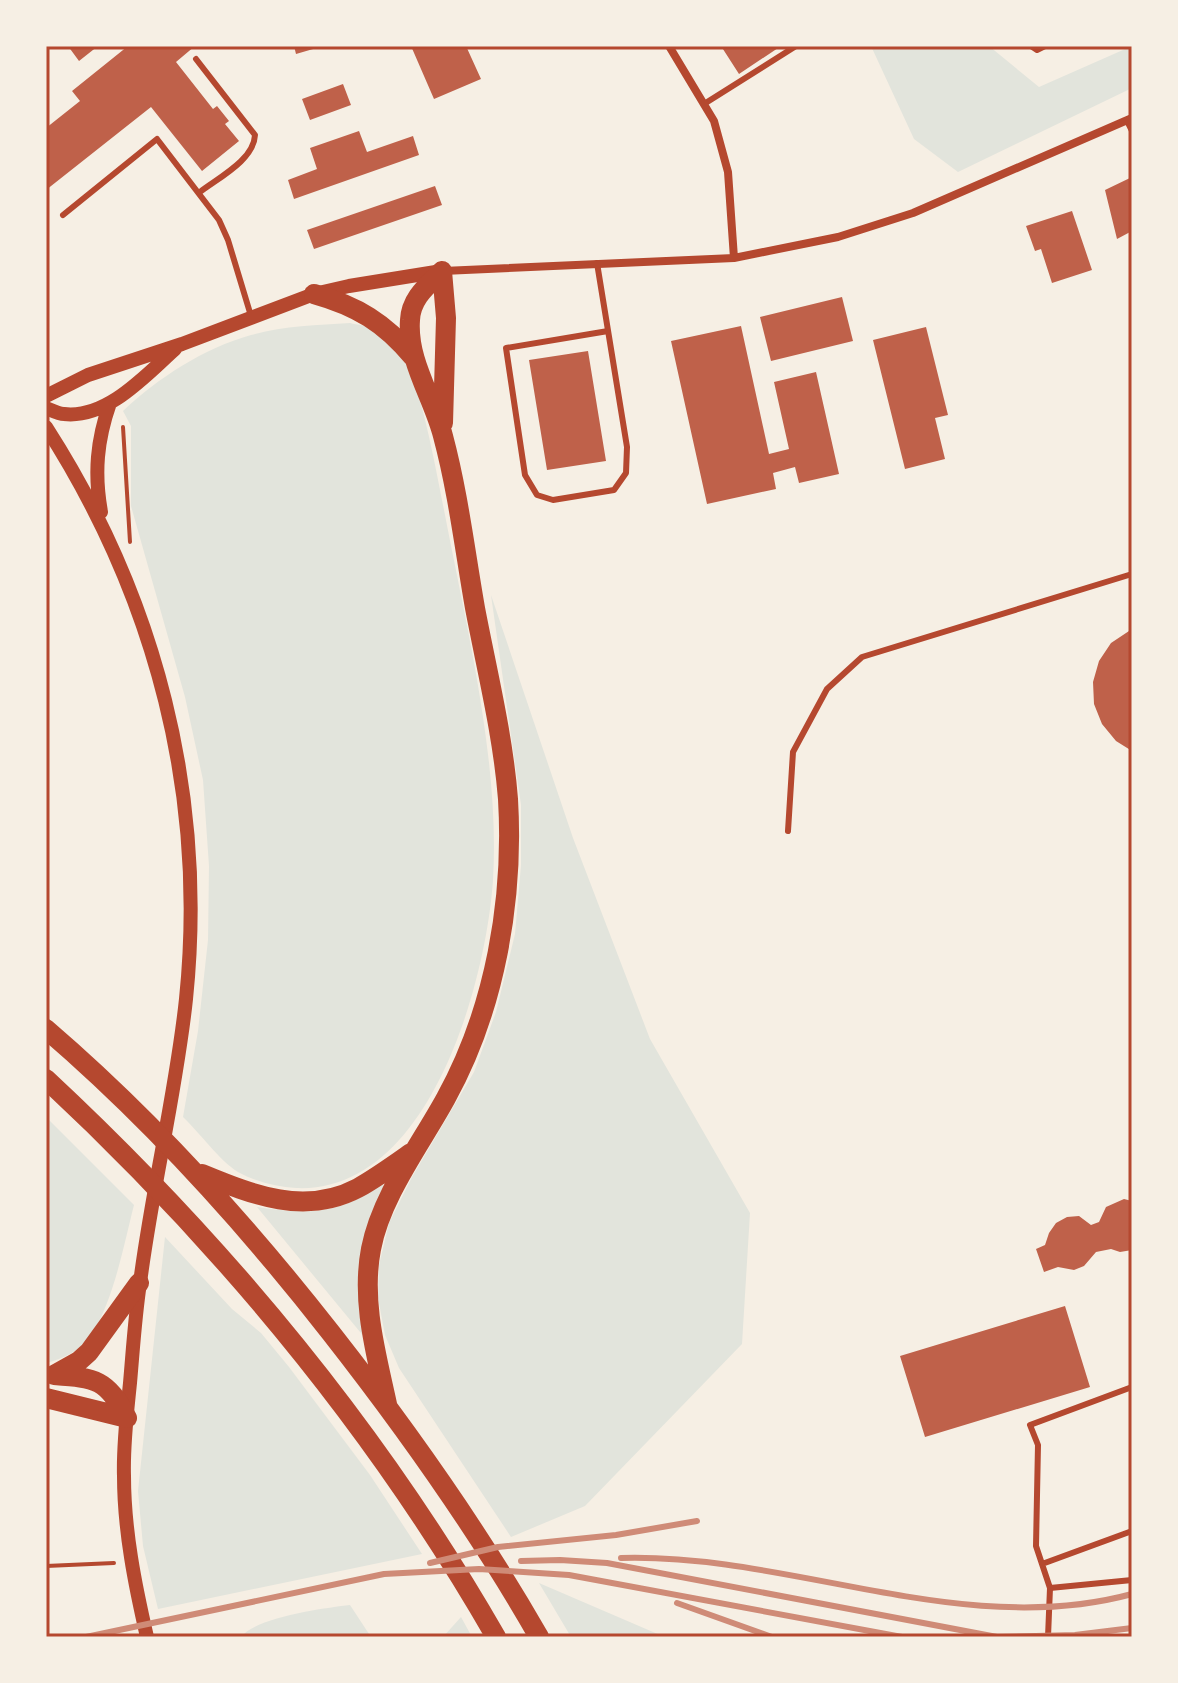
<svg xmlns="http://www.w3.org/2000/svg" width="1178" height="1683" font-family="Georgia,serif">
  <style>
    .green { fill: #e2e4dc }
    .building { fill: #bf614a }
    .lines { fill: none; stroke-linecap: round; stroke-linejoin: round }
    .path { stroke: #b5482f; stroke-width: 4 }
    .service { stroke: #b5482f; stroke-width: 6 }
    .minor { stroke: #b5482f; stroke-width: 8 }
    .tertiary { stroke: #b5482f; stroke-width: 14 }
    .trunk { stroke: #b5482f; stroke-width: 20 }
    .rail { stroke: #cf8b77; stroke-width: 6 }
    .neatline { fill: none; stroke: #b5482f; stroke-width: 3 }
  </style>
  <rect width="100%" height="100%" fill="#f6efe4"/>
  <path class="green" d="M871 46H989L1039 87 1132 46V88L958 172 914 139Z
    M350 323C357 325 367 325 373 329 381 335 407 360 411 368 415 377 416 388 419 397 430 436 437 475 445 515 467 630 500 762 493 880 486 983 429 1194 296 1188 277 1187 256 1182 238 1172 220 1161 199 1132 183 1117L198 1031 208 940 209 866 203 780 185 697 131 506V426L123 411C158 378 204 348 251 335 282 326 317 325 350 323Z
    M491 595 573 838 650 1039 750 1213 742 1344 585 1506 511 1537 399 1368 385 1335 378 1298 379 1265 389 1223 412 1177 474 1072 496 1012 515 934 521 865V805Z
    M46 1117 134 1205C124 1244 114 1299 92 1334 82 1350 63 1359 46 1363Z
    M381 1183 386 1189 365 1338 257 1207C306 1214 341 1216 381 1183Z
    M165 1237 232 1309 261 1333 289 1367 370 1475 422 1554 158 1609 143 1546 138 1491Z
    M539 1583 660 1635 661 1637H571Z
    M350 1605 371 1637H241C256 1617 325 1608 350 1605Z
    M461 1617 472 1637H443Z"/>
  <path class="building" d="M68 46H98L79 61Z
    M128 46H195L176 62 213 109 217 106 229 121 225 124 239 141 202 171 151 107 46 190V128L80 101 72 91Z
    M294 46H319L320 47 296 54Z
    M411 46H466L481 79 434 99Z
    M721 46H781L739 74Z
    M343 84 351 105 310 120 302 99Z
    M359 131 367 152 413 136 419 155 294 199 288 180 317 169 310 148Z
    M1132 177V231L1117 239 1105 190Z
    M435 186 442 205 314 249 307 230Z
    M1072 211 1092 270 1052 283 1041 249 1035 251 1026 226Z
    M842 297 853 341 771 361 760 317Z
    M741 326 769 454 789 449 774 382 816 372 839 474 799 483 795 467 773 473 776 489 707 504 671 341Z
    M926 327 948 415 935 418 945 459 905 469 873 340Z
    M588 351 606 461 547 470 529 360Z
    M1132 629V751L1116 741 1102 724 1094 704 1093 682 1099 661 1111 643Z
    M1124 1199 1132 1201V1250L1120 1252 1111 1249 1096 1252 1084 1266 1074 1270 1058 1267 1044 1272 1036 1249 1045 1245 1049 1233 1056 1223 1067 1217 1079 1216 1091 1225 1099 1222 1106 1207Z
    M1065 1306 1090 1387 925 1437 900 1356Z"/>
  <g class="lines">
    <path class="path" d="M123 427 130 542
      M46 1566 114 1563"/>
    <path class="service" d="M1031 46 1037 50 1045 46
      M196 59 255 135C254 160 218 178 200 192
      M704 104 796 46
      M1127 121 1132 131
      M63 215 157 139 219 220 228 240 251 316
      M597 263 627 447 626 473 614 490 553 500 537 495 525 475 506 348 608 331
      M788 831 793 752 827 689 862 657 1132 574
      M1042 1564 1132 1531
      M1050 1588 1132 1580
      M1048 1637 1050 1588 1036 1546 1038 1445 1030 1425 1132 1387"/>
    <path class="minor" d="M669 46 714 121 728 172 734 258
      M443 271 734 258 838 237 913 213 1132 118"/>
    <path class="tertiary" d="M46 396 88 375 182 344 314 294 349 286 442 271
      M46 408C51 410 58 414 64 414 107 419 146 375 175 349
      M46 427C156 598 207 795 186 999 176 1094 152 1188 140 1283 135 1316 133 1349 130 1383 127 1413 123 1445 124 1476 124 1530 135 1585 147 1637
      M101 512C94 473 97 440 110 403"/>
    <path class="trunk" d="M442 271 446 318 443 423
      M314 294C357 306 385 323 413 357
      M46 1029C152 1120 245 1223 331 1333 407 1430 478 1530 539 1637
      M46 1079C222 1243 376 1428 496 1637
      M202 1174C253 1195 305 1216 358 1188 376 1178 394 1165 411 1153
      M54 1375 79 1361 89 1352 139 1283
      M54 1375C96 1378 107 1379 127 1418
      M46 1398 127 1418
      M387 1404C376 1353 361 1301 371 1249 381 1196 421 1144 446 1098 495 1009 514 900 508 799 503 735 487 671 475 608 465 551 458 492 443 436 433 397 407 361 410 320 411 298 427 286 442 271"/>
    <path class="rail" d="M621 1558C791 1553 963 1640 1132 1594
      M521 1561 560 1560 607 1563 997 1637 1075 1635 1132 1628
      M430 1563 498 1547 616 1535 697 1521
      M677 1603 772 1637
      M86 1637 384 1574 479 1569 569 1575 902 1637"/>
  </g>
  <rect width="1178" height="1683" fill="none" stroke="#f6efe4" stroke-width="96"/>
  <rect x="48" y="48" width="1082" height="1587" class="neatline"/>
</svg>
